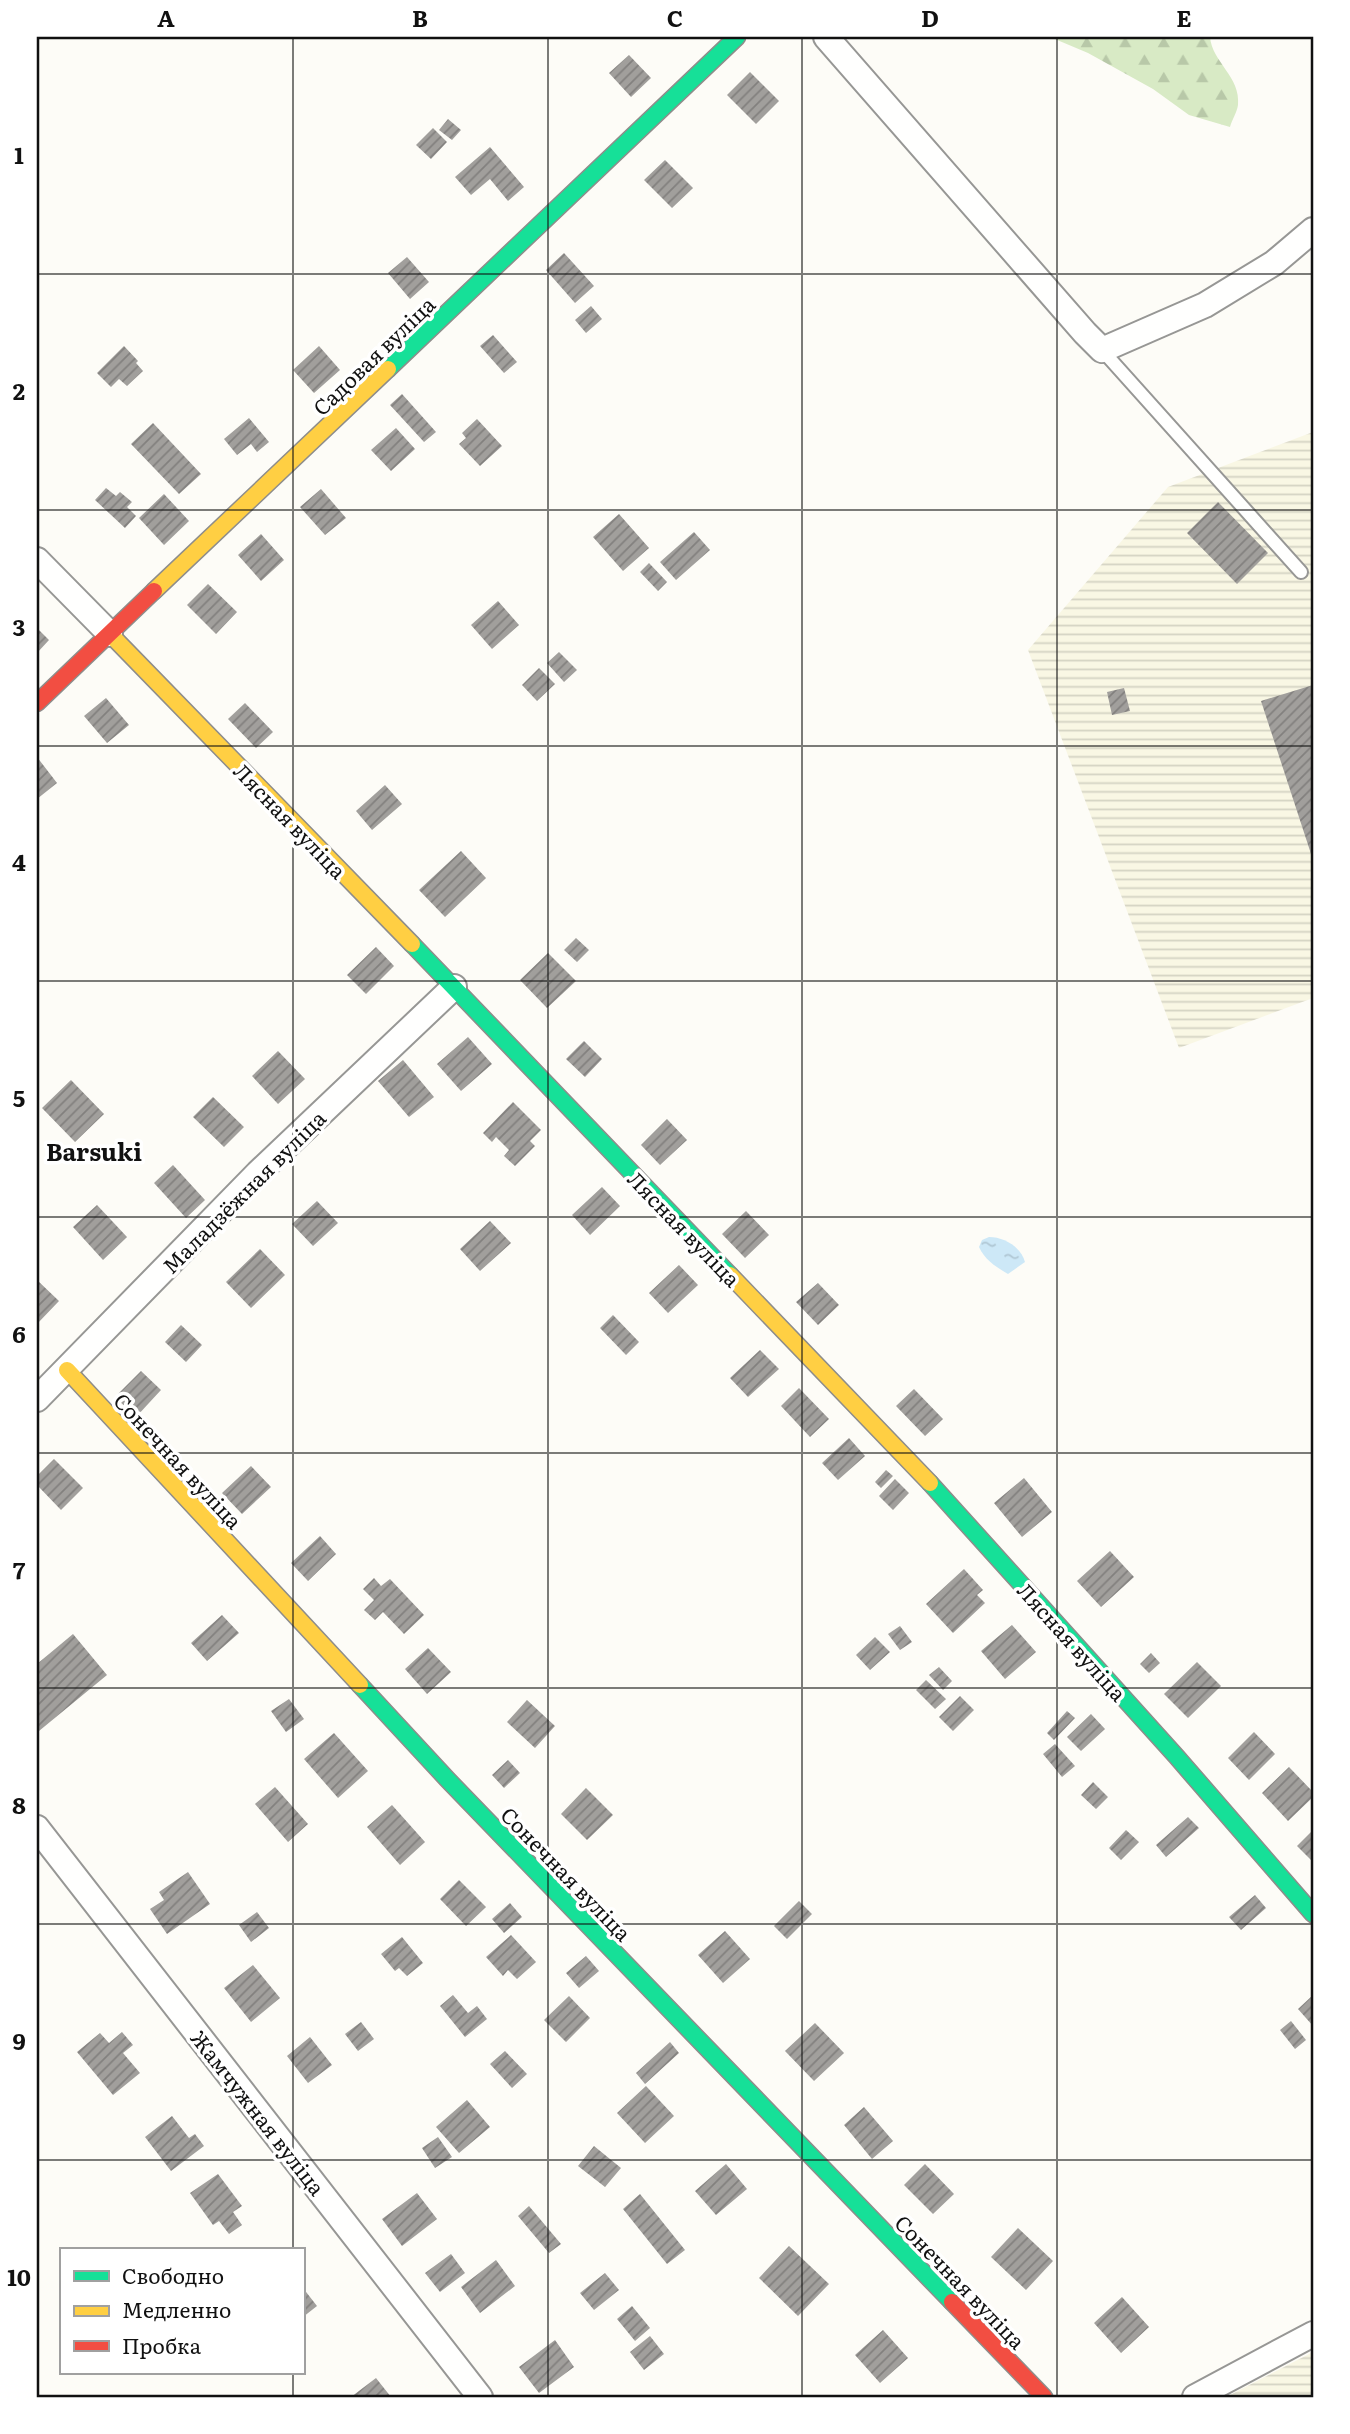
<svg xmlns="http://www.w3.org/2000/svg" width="1350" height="2434" font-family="Literata,serif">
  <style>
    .farmland { fill: url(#farmland-rules) }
    .forest { fill: url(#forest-firs) }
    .water { fill: url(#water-ripples) }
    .building { fill: url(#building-hatch) }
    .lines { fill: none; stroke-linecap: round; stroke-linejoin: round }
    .lane-casing { stroke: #979795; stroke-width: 16 }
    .street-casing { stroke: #979795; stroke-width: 28 }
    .fast-casing { stroke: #8e8d8b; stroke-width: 19 }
    .slow-casing { stroke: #8e8d8b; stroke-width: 19 }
    .jam-casing { stroke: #8e8d8b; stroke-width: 19 }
    .lane { stroke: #fffffe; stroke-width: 12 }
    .street { stroke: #fffffe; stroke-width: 24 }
    .fast { stroke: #16e098; stroke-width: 16 }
    .slow { stroke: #ffcf43; stroke-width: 16 }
    .jam { stroke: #f24e42; stroke-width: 16 }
    .grid { fill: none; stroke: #111; stroke-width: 2; stroke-opacity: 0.55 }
    .labels { text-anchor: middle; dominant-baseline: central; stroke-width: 7; stroke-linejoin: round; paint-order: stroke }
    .street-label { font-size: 21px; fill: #111; stroke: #fff }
    .quarter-label { font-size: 24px; font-weight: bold; fill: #111; stroke: #fff }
    .neatline { fill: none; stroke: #111; stroke-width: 2.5 }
    .grid-label { font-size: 23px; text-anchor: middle; font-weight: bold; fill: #111 }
  </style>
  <defs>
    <pattern id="farmland-rules" width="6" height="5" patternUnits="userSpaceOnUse" patternTransform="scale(1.75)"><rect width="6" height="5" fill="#f9f7e4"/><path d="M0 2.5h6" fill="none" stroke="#d4d3c3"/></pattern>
    <pattern id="forest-firs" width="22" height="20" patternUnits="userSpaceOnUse" patternTransform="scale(1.75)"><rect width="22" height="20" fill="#d8eac5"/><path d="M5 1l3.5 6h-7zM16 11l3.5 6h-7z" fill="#b8c8a8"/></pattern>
    <pattern id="water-ripples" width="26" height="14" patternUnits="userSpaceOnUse" patternTransform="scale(1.75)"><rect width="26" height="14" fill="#cde8f7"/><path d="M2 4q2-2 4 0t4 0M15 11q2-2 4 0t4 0" fill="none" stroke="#afc6d3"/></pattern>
    <pattern id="building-hatch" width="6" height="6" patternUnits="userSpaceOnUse" patternTransform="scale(1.75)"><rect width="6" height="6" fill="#a19f9c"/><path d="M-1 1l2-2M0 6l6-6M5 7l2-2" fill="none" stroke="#82807e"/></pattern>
  </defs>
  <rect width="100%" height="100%" fill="#fdfcf7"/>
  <path class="farmland" d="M1313 432V998L1179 1048 1028 650 1168 487Z
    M1313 2352V2397H1226L1230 2395Z"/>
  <path class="forest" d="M1050 37H1210C1212 62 1241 77 1238 105 1237 112 1232 120 1230 127L1189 115 1153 89 1088 53Z"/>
  <path class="water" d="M989 1237C1004 1237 1021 1247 1025 1262L1008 1274C996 1267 985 1260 979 1247L982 1240Z"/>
  <path class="building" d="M629 55 651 78 631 97 609 73Z
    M750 72 779 101 756 124 727 95Z
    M448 119 461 130 452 140 439 130Z
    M433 128 447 142 431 159 416 145Z
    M490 147 524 187 508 201 490 179 471 195 455 177Z
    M665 160 693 188 672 208 644 180Z
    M564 253 594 286 575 303 546 270Z
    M407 257 429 282 410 299 388 273Z
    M591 306 602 319 586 333 575 320Z
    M493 335 517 362 504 373 480 346Z
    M124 346 138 361 136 363 143 371 127 386 119 379 111 387 97 373Z
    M319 346 340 370 314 393 293 370Z
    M402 394 436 432 424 442 390 405Z
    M249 418 269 442 257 452 251 444 237 455 224 439Z
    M477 419 502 446 480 466 459 444 466 438 462 433Z
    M153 423 201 474 179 494 131 444Z
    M396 428 415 449 391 471 371 450Z
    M106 488 116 496 120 492 132 502 127 507 136 516 125 528 95 500Z
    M321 489 346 518 325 535 300 507Z
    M164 494 189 521 164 545 139 518Z
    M1218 502 1268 553 1237 584 1187 533Z
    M619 514 649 548 623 571 593 537Z
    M694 532 710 550 676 580 660 562Z
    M261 534 284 560 261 581 238 555Z
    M649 563 667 582 658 591 640 572Z
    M208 584 237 612 216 634 187 605Z
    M498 601 519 625 492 649 471 625Z
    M37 628 49 640 37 653Z
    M559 652 577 670 564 682 547 663Z
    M539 668 555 684 537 701 522 685Z
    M1313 685V860L1261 701Z
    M1124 688 1130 711 1112 715 1107 692Z
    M106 698 129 725 107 743 84 716Z
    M245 703 273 732 256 748 228 719Z
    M37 757 57 783 37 799Z
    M385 785 402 804 372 830 356 811Z
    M461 851 486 878 445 917 419 890Z
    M576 938 589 950 577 962 564 950Z
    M376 947 394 966 366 994 347 975Z
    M548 953 576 981 547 1008 520 980Z
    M468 1037 492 1064 461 1091 437 1064Z
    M584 1041 602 1059 585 1077 566 1059Z
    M278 1051 305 1079 278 1104 252 1076Z
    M403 1060 434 1097 409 1117 378 1081Z
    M71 1080 104 1114 75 1142 42 1108Z
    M213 1097 244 1127 224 1147 193 1117Z
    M513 1102 541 1130 530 1141 535 1146 515 1166 504 1156 509 1150 496 1137 492 1142 483 1133Z
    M667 1119 687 1140 660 1165 641 1145Z
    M173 1165 205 1200 186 1218 154 1183Z
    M602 1187 620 1206 590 1235 572 1215Z
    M317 1201 338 1223 313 1246 292 1224Z
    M97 1205 127 1237 103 1260 73 1227Z
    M746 1211 769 1235 745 1258 722 1234Z
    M490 1221 511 1243 480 1271 460 1249Z
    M260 1249 285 1275 251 1308 226 1282Z
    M679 1265 698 1285 668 1313 649 1293Z
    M37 1280 59 1301 37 1324Z
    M818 1283 839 1305 818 1325 796 1302Z
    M613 1315 639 1342 626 1355 600 1328Z
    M181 1325 202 1345 186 1362 165 1342Z
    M760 1350 779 1369 748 1397 730 1378Z
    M141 1371 161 1390 136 1417 115 1397Z
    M799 1388 829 1419 810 1437 781 1406Z
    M914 1389 943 1419 925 1436 896 1406Z
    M849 1438 865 1456 838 1480 822 1463Z
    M54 1459 83 1488 61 1510 37 1485V1476Z
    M251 1466 271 1487 242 1514 222 1493Z
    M886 1470 893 1476 881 1488 875 1482Z
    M1024 1478 1052 1512 1022 1537 994 1503Z
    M895 1479 909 1493 893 1510 879 1496Z
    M320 1536 336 1554 308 1581 291 1563Z
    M1110 1551 1134 1577 1101 1607 1077 1581Z
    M964 1569 983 1590 977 1595 985 1603 953 1633 926 1604Z
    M374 1578 381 1586 390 1579 424 1615 404 1634 383 1612 375 1620 364 1610 374 1600 363 1589Z
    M222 1615 239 1633 207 1661 191 1643Z
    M1012 1625 1036 1652 1005 1679 981 1651Z
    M900 1626 912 1642 900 1650 888 1634Z
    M73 1634 107 1675 39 1731 37 1729V1664Z
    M875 1637 890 1652 870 1670 856 1655Z
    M428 1648 451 1672 427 1694 405 1669Z
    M1151 1653 1160 1663 1149 1673 1140 1664Z
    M1197 1662 1221 1686 1188 1718 1164 1694Z
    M939 1667 952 1681 943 1690 929 1675Z
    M926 1680 946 1699 935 1709 916 1690Z
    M960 1696 974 1710 953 1731 939 1717Z
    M289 1699 304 1719 286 1732 271 1711Z
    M527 1700 555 1726 535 1748 507 1722Z
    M1067 1711 1075 1718 1054 1740 1047 1733Z
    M1091 1714 1105 1729 1081 1751 1067 1737Z
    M1254 1732 1275 1754 1249 1780 1228 1758Z
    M334 1733 368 1771 338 1798 304 1759Z
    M1055 1744 1075 1766 1062 1777 1043 1754Z
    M508 1760 520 1773 504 1788 492 1775Z
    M1289 1767 1313 1792V1797L1288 1821 1262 1793Z
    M1093 1782 1108 1797 1096 1809 1081 1795Z
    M275 1787 308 1824 288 1842 255 1804Z
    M586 1788 613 1815 587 1840 561 1814Z
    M392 1805 425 1842 400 1865 367 1827Z
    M1188 1817 1199 1828 1166 1857 1156 1845Z
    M1126 1830 1139 1842 1121 1860 1109 1848Z
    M1313 1830V1862L1297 1846Z
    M188 1872 210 1904 167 1934 150 1909 164 1900 159 1892Z
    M459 1880 486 1907 466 1926 440 1899Z
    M1255 1895 1266 1908 1241 1930 1229 1917Z
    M799 1901 812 1914 787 1939 774 1926Z
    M510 1903 522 1917 504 1933 492 1919Z
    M257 1912 269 1928 251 1942 239 1925Z
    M725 1931 750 1959 723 1983 698 1955Z
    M511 1935 536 1962 517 1979 508 1970 503 1976 486 1957Z
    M402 1937 423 1963 407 1976 399 1968 395 1971 381 1954Z
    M586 1956 599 1971 579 1988 566 1973Z
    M253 1965 280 1998 251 2022 224 1988Z
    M453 1995 468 2013 477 2006 487 2019 465 2037 440 2006Z
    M1313 1995V2026L1298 2009Z
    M569 1996 590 2018 566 2042 544 2020Z
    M1291 2021 1306 2040 1295 2049 1280 2030Z
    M361 2022 374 2039 358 2051 345 2034Z
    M815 2023 844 2053 814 2081 785 2051Z
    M122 2032 133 2045 123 2053 140 2073 113 2095 77 2052 100 2033 109 2043Z
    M310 2037 332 2065 308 2083 287 2056Z
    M670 2042 679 2053 645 2084 636 2073Z
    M505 2051 527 2074 512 2088 490 2064Z
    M646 2086 674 2116 645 2143 617 2113Z
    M467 2100 490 2127 459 2153 436 2127Z
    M864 2107 893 2141 872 2159 844 2125Z
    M172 2116 189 2138 195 2134 204 2146 171 2171 145 2137Z
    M438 2137 452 2157 435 2168 422 2148Z
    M594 2146 621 2168 605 2187 578 2166Z
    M726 2164 747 2189 716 2215 695 2191Z
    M925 2164 954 2194 933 2214 904 2185Z
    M218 2174 242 2206 233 2212 242 2225 229 2234 219 2221 213 2225 190 2193Z
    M417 2193 437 2219 402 2246 382 2219Z
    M640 2194 685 2250 667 2264 623 2209Z
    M529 2206 561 2244 549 2253 518 2216Z
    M1018 2228 1053 2261 1026 2290 991 2257Z
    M789 2246 829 2284 798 2316 759 2278Z
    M451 2254 465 2273 440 2292 425 2273Z
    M496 2260 515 2286 480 2313 461 2287Z
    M605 2273 619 2290 594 2310 580 2293Z
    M303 2288 317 2306 303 2317Z
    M1122 2297 1149 2327 1121 2353 1094 2323Z
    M632 2306 650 2328 635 2341 617 2319Z
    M883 2330 908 2358 880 2383 855 2355Z
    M650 2336 664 2354 644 2370 630 2352Z
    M555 2340 574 2367 539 2393 519 2367Z
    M376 2378 391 2397H351Z"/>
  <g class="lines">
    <defs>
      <path id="lane" d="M1102 350 1301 572"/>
      <path id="street" d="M826 37 1085 333 1102 350 1205 305 1274 263 1313 230
        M37 560 110 634
        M37 1399 258 1173 454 987
        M37 1828 480 2397
        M1195 2397 1313 2334"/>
      <path id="fast" d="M388 369 737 37
        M412 944 730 1275
        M930 1483 1176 1756 1313 1914
        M360 1685 447 1779 952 2302"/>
      <path id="slow" d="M154 591 388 369
        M110 634 412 944
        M730 1275 930 1483
        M67 1370 360 1685"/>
      <path id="jam" d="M37 703 154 591
        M952 2302 1044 2397"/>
    </defs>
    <use href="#lane" class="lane-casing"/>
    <use href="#street" class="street-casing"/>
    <use href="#fast" class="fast-casing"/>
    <use href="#slow" class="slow-casing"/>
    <use href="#jam" class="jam-casing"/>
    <use href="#lane" class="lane"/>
    <use href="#street" class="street"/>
    <use href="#fast" class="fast"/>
    <use href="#slow" class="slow"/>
    <use href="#jam" class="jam"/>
  </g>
  <path class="grid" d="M293 37V2250M548 37V2397M802 37V2397M1057 37V2397M37 274H1313M37 510H1313M37 746H1313M37 981H1313M37 1217H1313M37 1453H1313M37 1688H1313M37 1924H1313M37 2160H1313M293 2373V2397"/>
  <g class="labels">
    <g class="street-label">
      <text transform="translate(373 355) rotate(-44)">Садовая вуліца</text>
      <text transform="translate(291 820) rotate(46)">Лясная вуліца</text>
      <text transform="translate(243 1191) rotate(-45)">Маладзёжная вуліца</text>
      <text transform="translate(685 1228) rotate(46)">Лясная вуліца</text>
      <text transform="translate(179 1460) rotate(47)">Сонечная вуліца</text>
      <text transform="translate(1073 1641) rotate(48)">Лясная вуліца</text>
      <text transform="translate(567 1873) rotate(46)">Сонечная вуліца</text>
      <text transform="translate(259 2112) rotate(52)">Жамчужная вуліца</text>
      <text transform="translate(961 2281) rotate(46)">Сонечная вуліца</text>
    </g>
    <g class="quarter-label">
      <text x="94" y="1150">Barsuki</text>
    </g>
  </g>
  <rect width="1350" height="2434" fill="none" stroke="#ffffff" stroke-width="77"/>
  <rect x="60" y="2248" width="245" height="126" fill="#ffffff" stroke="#a0a0a0" stroke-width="2"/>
  <rect x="74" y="2271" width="35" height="10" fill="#16e098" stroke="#a0a0a0" stroke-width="2"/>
  <text x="122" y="2284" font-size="21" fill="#111111">Свободно</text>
  <rect x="74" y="2306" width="35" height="10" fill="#ffcf43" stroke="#a0a0a0" stroke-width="2"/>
  <text x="122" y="2318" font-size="21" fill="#111111">Медленно</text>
  <rect x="74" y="2341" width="35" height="10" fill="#f24e42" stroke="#a0a0a0" stroke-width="2"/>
  <text x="122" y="2354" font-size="21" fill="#111111">Пробка</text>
  <rect x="38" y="38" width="1274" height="2358" class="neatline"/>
  <g class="grid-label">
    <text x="166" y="27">A</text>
    <text x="420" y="27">B</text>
    <text x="675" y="27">C</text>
    <text x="930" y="27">D</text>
    <text x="1184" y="27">E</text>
    <text x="19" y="164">1</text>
    <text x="19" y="400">2</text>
    <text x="19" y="636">3</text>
    <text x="19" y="871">4</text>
    <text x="19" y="1107">5</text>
    <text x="19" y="1343">6</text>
    <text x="19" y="1579">7</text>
    <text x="19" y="1814">8</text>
    <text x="19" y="2050">9</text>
    <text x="19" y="2286">10</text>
  </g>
</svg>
